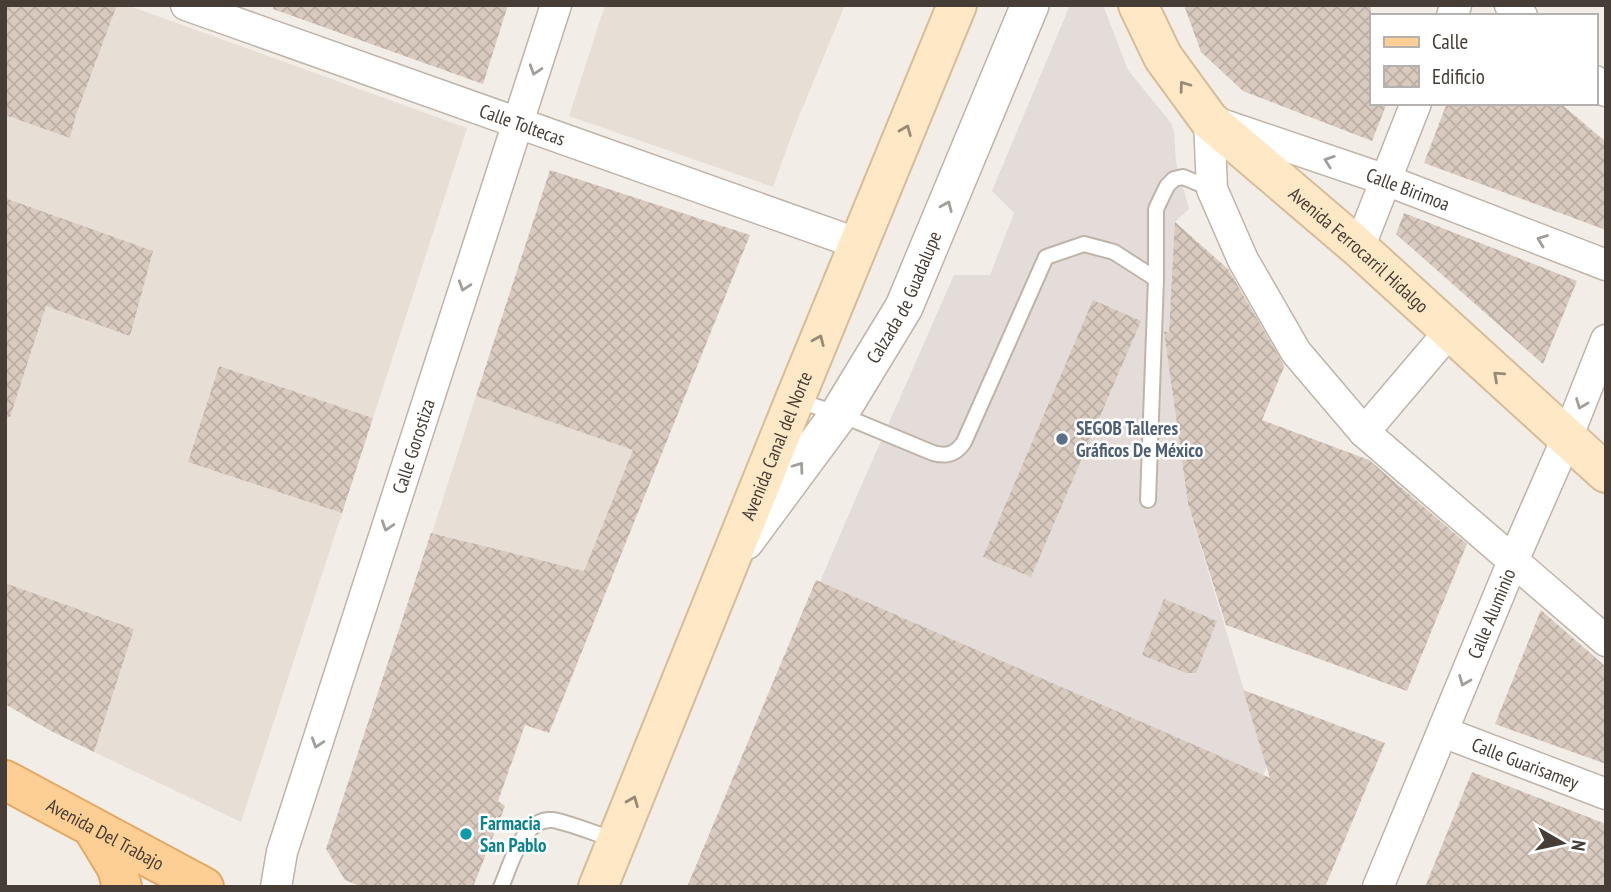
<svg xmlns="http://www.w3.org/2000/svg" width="1611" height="892" font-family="'PT Sans Narrow',sans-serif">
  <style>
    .residential { fill: #e7ded5 }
    .industrial { fill: #e3dcd8 }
    .building { fill: url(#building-cross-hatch) }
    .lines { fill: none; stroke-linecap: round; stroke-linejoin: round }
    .service-casing { stroke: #bfb4a9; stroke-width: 18 }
    .minor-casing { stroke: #bfb4a9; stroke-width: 33 }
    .tertiary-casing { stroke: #bfb4a9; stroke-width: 40 }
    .secondary-casing { stroke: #d6bc99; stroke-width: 42 }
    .primary-casing { stroke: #e3a965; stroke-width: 42 }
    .service { stroke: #fff; stroke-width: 14 }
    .minor { stroke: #fff; stroke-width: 30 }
    .tertiary { stroke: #fff; stroke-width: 37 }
    .secondary { stroke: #fee8c6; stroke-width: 38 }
    .primary { stroke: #fecf95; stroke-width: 38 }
    .oneway { stroke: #a29e9a }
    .oneway2 { stroke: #998a77 }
    .service-dot { fill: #5c6f8a; stroke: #fff; stroke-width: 2.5 }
    .culture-dot { fill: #0f9aa8; stroke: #fff; stroke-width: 2.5 }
    .labels { text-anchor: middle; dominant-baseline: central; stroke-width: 5; stroke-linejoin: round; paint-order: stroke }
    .street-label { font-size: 19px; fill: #463d36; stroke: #fff }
    .service-label { font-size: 19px; font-weight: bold; fill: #4e5e75; stroke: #fff; text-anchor: start }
    .culture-label { font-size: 19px; font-weight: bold; fill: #0d838f; stroke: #fff; text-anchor: start }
  </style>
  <defs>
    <pattern id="building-cross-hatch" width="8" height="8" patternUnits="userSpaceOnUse" patternTransform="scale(1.75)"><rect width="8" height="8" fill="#d8cabf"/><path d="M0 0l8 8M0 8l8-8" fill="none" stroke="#bbaea5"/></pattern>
  </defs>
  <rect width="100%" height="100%" fill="#f3ede7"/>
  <path class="residential" d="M117 5H127L467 128 373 418 219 366 189 462 342 513 241 822 94 752 134 629 5 583V389L18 392 46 306 130 335 152 251 5 198V115L70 138 76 115Z
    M605 5H845L795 126 773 187 569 116Z
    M476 396 633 450 584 571 432 533Z"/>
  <path class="industrial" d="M1070 5H1103L1128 70 1171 123 1174 132 1176 162 1189 209 1175 222 1170 352 1172 389 1188 505 1267 766 1216 887H689L855 500 954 275H990L1014 213 992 191Z"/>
  <path class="building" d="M5 5H117L76 115 70 138 5 115Z
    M273 5H508L483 84 273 9Z
    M1184 5H1371V103H1387L1372 141 1243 91 1201 52Z
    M1447 103H1560L1606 142V230L1424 163Z
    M550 170 750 235 549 733 525 725 498 801 505 806 473 887H362L345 880 326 849 431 533 584 571 633 450 476 396Z
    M5 198 153 251 130 336 46 306 10 417H5Z
    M1404 213 1577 281 1543 364 1396 234Z
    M1175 222 1228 269 1283 363 1284 367 1262 420 1369 460 1467 544 1407 691 1226 625 1188 504 1164 331 1169 333Z
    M1093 300 1141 321 1031 577 983 557Z
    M219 366 373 418 342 513 188 462Z
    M816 580 1270 778 1243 690 1385 743 1325 887H687Z
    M5 583 134 629 94 752 51 731 5 704Z
    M1164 599 1217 621 1196 673H1186L1142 655Z
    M1541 610 1606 667V764L1495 724Z
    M1472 772 1606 824V887H1425Z"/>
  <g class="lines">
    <defs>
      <path id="service" d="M796 400 839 414 933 453C947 457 956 454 964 442L1046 257 1084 244 1114 252 1156 279
        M1148 500 1156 279V209L1167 186 1174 179 1183 177 1212 189
        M501 887C511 865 522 818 552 820 565 821 601 836 616 840"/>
      <g id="minor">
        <path id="s1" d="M186 5 859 244"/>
        <path d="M1510 5 1522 16"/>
        <path d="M1452 16 1456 5"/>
        <path d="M1595 81 1606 91"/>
        <path d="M1359 248 1416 103"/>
        <path d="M1606 265 1386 180 1209 120 1212 189 1243 260 1296 352 1364 432 1606 641"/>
        <path d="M1364 432 1449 332"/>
        <path id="s2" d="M1443 732 1606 794"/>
        <path id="s3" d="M276 887 282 852 556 5"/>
        <path id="s4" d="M1378 887 1513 561 1567 438 1606 340"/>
      </g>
      <g id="tertiary">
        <path id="s5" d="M745 541 839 414 904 307 1030 5"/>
      </g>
      <g id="secondary">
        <path id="s6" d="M1138 5 1163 57 1209 120 1359 248 1606 473"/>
        <path id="s7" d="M598 887 795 399 957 5"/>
      </g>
      <g id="primary">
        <path id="s8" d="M5 780 204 887"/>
        <path d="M92 827 117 868 122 887"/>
      </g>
    </defs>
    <use href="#service" class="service-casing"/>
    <use href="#minor" class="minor-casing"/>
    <use href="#tertiary" class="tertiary-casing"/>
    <use href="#secondary" class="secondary-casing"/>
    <use href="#primary" class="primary-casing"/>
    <use href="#service" class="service"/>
    <use href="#minor" class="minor"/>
    <use href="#tertiary" class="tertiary"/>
    <use href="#secondary" class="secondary"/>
    <use href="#primary" class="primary"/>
  </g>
  <defs><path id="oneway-chevron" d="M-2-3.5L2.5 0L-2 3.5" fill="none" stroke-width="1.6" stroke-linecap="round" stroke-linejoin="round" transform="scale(1.75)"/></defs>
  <g class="oneway">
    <use href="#oneway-chevron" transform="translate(535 70) rotate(108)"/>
    <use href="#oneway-chevron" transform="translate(1329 161) rotate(-161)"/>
    <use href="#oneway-chevron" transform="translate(947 206) rotate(-67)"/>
    <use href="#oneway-chevron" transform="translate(1542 240) rotate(-159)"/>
    <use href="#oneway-chevron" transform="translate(464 286) rotate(108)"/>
    <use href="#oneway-chevron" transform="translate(1581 404) rotate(111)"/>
    <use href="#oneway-chevron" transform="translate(799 467) rotate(-54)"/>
    <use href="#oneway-chevron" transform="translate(387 526) rotate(108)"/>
    <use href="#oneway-chevron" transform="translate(1464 681) rotate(112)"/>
    <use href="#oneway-chevron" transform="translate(317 743) rotate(108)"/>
  </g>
  <g class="oneway2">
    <use href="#oneway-chevron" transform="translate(1184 86) rotate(-126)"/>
    <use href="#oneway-chevron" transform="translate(906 130) rotate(-68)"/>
    <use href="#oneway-chevron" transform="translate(819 340) rotate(-67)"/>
    <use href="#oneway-chevron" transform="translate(1498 376) rotate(-138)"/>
    <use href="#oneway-chevron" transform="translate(633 801) rotate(-68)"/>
  </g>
  <circle class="service-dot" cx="1062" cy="439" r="7"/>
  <circle class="culture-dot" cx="466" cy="834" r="7"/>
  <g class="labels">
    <g class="street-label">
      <text stroke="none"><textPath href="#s1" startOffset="357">Calle Toltecas</textPath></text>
      <text transform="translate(1408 189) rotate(21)">Calle Birimoa</text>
      <text stroke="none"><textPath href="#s6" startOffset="334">Avenida Ferrocarril Hidalgo</textPath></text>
      <text stroke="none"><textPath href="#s5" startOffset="292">Calzada de Guadalupe</textPath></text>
      <text stroke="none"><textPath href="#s3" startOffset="462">Calle Gorostiza</textPath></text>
      <text stroke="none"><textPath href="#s7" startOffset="476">Avenida Canal del Norte</textPath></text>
      <text stroke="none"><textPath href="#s4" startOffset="296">Calle Aluminio</textPath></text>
      <text stroke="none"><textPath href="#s2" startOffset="88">Calle Guarisamey</textPath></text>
      <text stroke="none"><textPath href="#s8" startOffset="114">Avenida Del Trabajo</textPath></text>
    </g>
    <g class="service-label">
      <text x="1076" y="428">SEGOB Talleres<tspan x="1076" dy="22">Gráficos De México</tspan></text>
    </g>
    <g class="culture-label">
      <text x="480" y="823">Farmacia<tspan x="480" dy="22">San Pablo</tspan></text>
    </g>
  </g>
  <rect width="1611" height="892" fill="none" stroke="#463d36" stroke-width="14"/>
  <rect x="1370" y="14" width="228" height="91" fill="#ffffff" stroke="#b5b1af" stroke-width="2"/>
  <rect x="1384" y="37" width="35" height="10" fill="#fecf95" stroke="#b5b1af" stroke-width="2"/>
  <text x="1432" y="49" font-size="21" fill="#463d36">Calle</text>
  <rect x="1384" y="66" width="35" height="21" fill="url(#building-cross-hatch)" stroke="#b5b1af" stroke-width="2"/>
  <text x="1432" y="84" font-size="21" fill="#463d36">Edificio</text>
  <g transform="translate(1562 843) rotate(99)" stroke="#ffffff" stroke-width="5" paint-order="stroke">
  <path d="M0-5L12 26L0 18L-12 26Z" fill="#463d36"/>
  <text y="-10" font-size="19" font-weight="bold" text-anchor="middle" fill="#463d36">N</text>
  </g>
</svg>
